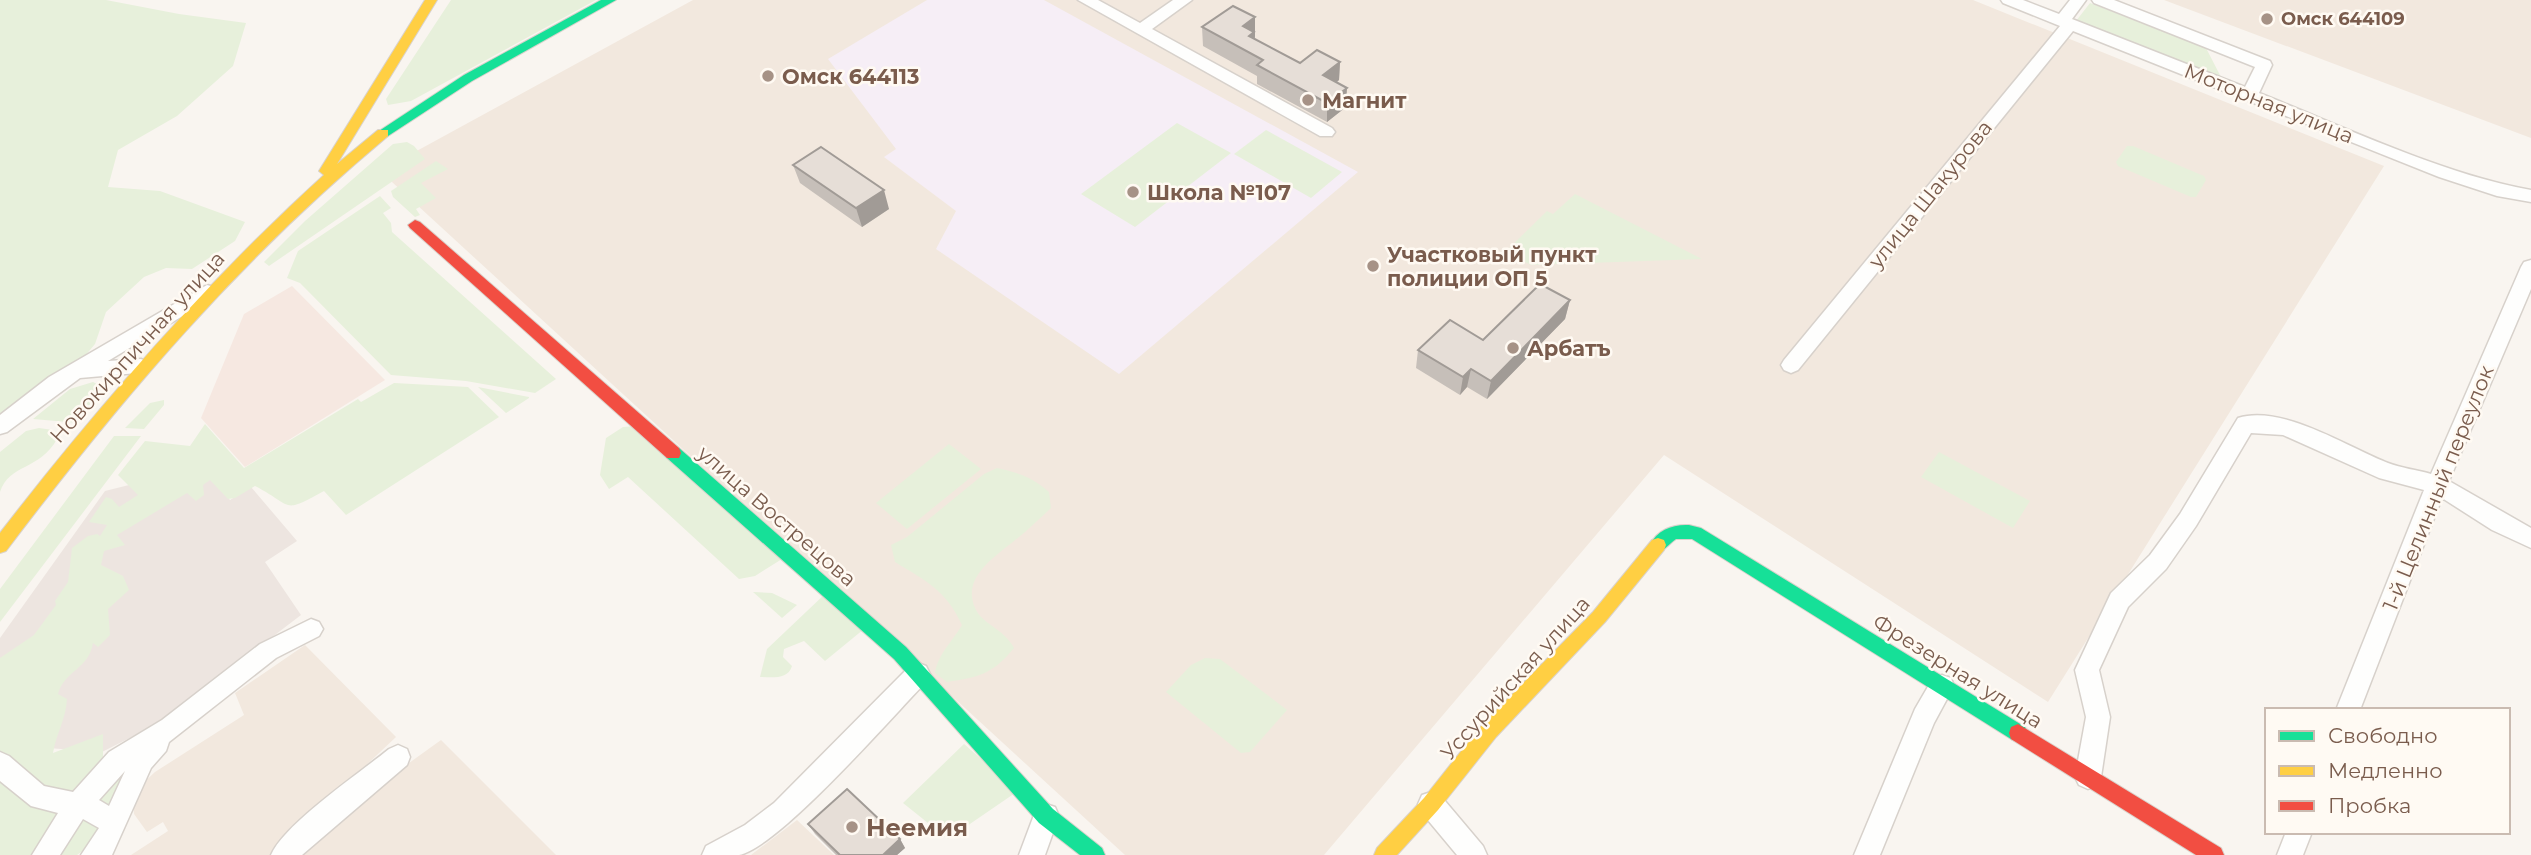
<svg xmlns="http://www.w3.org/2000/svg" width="2531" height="855" font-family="Montserrat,sans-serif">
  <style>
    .residential { fill: #f2e8de }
    .commercial { fill: #f6e8e1 }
    .industrial { fill: #ede5e0 }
    .education { fill: #f6eef6 }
    .green { fill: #e7f0db }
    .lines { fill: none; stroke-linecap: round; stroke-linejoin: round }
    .street-casing { stroke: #d7d1cb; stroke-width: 3 }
    .fast-casing { stroke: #d9d2cb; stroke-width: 2 }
    .slow-casing { stroke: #d9d2cb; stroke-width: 2 }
    .jam-casing { stroke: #d9d2cb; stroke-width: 2 }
    .street { fill: #fefefd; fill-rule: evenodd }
    .fast { fill: #16e098; fill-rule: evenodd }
    .slow { fill: #ffcf43; fill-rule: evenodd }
    .jam { fill: #f24e42; fill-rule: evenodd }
    .wall { fill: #c6bfb9 }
    .shaded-wall { fill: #a19b96 }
    .building { fill: #e6ded7; stroke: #a19b96; stroke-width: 2 }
    .poi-dot { fill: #a69286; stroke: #fffaf3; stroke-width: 2.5 }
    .labels { text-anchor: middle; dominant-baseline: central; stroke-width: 5; stroke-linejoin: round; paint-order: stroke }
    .far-poi-label { font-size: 18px; font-weight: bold; fill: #7a5c4d; stroke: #fffaf3; text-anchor: start }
    .poi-label { font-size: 21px; font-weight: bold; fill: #7a5c4d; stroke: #fffaf3; text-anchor: start }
    .street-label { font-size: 21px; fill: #7a5c4d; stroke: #fffaf3 }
    .near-poi-label { font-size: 24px; font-weight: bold; fill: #7a5c4d; stroke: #fffaf3; text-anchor: start }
  </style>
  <rect width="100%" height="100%" fill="#f9f5f0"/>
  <path class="residential" d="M693 0H1973L2384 166 2048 702 1664 455 1324 855H1125L380 171Z
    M2164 0H2531V138Z
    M305 645 396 737 271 855H131L168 831 163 822 147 832 134 814 133 798 140 786 155 772 244 715 235 693Z
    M441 740 556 855H293L341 812Z
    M797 820 834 855H751Z"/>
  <path class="commercial" d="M292 286 385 380 245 467 201 418 244 314Z"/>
  <path class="industrial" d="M205 466 230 500 251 487 297 541 265 562 301 615 163 721 102 752 48 748 0 714V638L105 491Z"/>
  <path class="education" d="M927 0H1044L1358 172 1119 374 936 249 956 211 884 157 896 149 828 59Z"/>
  <path class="green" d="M0 0H106L179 14 246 23 233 66 177 116 118 150 108 187 160 191 245 222 235 241 192 269 166 268 144 277 106 312 95 344 79 363 0 420Z
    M451 0H596L411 101 388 105 386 99Z
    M2090 3 2206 48 2222 79 2076 21Z
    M1177 123 1231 153 1135 227 1081 194Z
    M1266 130 1342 172 1311 198 1234 154Z
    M407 142 414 146 425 159 269 266 264 262 305 221 393 144Z
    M2127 146H2133L2204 176 2206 180 2196 197H2191L2118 166 2116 162Z
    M436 161 448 169 421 183 436 198 416 209 420 215 415 217 393 197 391 191Z
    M1575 194 1702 259 1531 265 1505 252 1547 211 1553 214Z
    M380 196 391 208 383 213 391 223 392 232 556 379 535 393 466 381 391 375 300 283 287 278 298 251Z
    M93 382 99 385V389L79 423 33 419 70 389Z
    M394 383 468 387 499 417 346 515 324 491C281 515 294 506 255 486L235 498 228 499 210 480 203 485 204 495 196 501 187 493 117 535 125 545 104 551 101 565 123 576 129 590 108 609 110 635 98 647 93 643C89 669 64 671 58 694L67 699C66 719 56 734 53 753L103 734V757L75 788 47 837 32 855H0V658L34 635 56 605 55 601 68 582 72 548 88 536 97 534 100 536 107 525 89 522 106 497 112 499 119 507 138 495 118 475 145 441 190 446 205 424 244 468 358 399 361 402Z
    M478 387 529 397V398L506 413Z
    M164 400V405L144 429 125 428 150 403Z
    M636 426 782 559 755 576 739 579 628 477 609 489 600 475 606 438 623 427Z
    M39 428 53 430 57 439C40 470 9 464 0 492V452L26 431Z
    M114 436H141L0 622V589Z
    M949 444 981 469 907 529 876 503Z
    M1939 452 2030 501 2013 528 1921 477Z
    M997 468C1017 472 1034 478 1049 492L1051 508C1039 519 1027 531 1014 541 993 558 960 579 976 610 984 625 1004 629 1014 648 993 674 979 677 947 682L935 673C938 654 952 642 962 625 946 590 926 581 895 562L891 545 907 537 984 474Z
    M753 592 772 593 797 605 782 618Z
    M826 593 864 629 825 661 804 641 784 649 783 657 792 666C788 680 772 677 760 677L767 649Z
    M1205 658 1220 659 1287 710 1250 752 1241 753 1166 692 1191 665Z
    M964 744 1018 791 948 839 903 803Z
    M140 754 91 845 77 855H58L82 815Z"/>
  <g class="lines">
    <defs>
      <path id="street" d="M1078 0H1098L1140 23 1173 0H1192L1152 29 1332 128 1335 132 1332 136H1320Z
        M2001 0H2023L2059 14 2070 0H2086L2072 19 2245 87 2255 67 2094 3 2092 0H2114L2270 61 2272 65 2259 93C2345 127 2442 174 2531 190V202L2497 196 2439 177 2073 31 1798 370 1791 373 1784 370 1781 365 1784 360 2060 26 2003 3Z
        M2531 260V289L2449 481 2531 528V548L2492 530 2442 498 2360 710H2336L2424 490 2379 478 2283 435 2251 433 2196 526 2166 569 2128 607 2099 670 2110 717 2101 777 2097 785 2088 789 2079 785 2075 777 2086 717 2075 670 2111 593 2150 555 2180 514 2238 418C2282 404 2347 447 2388 463 2401 468 2417 470 2431 474L2521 267 2524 262Z
        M207 285 214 287 217 292 214 297 108 361 141 359 148 362 151 367 148 372 80 378 7 432 0 434V415L49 377Z
        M311 619 319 622 323 629 319 636 276 658 169 742 166 751 151 768 112 855H81L99 828 83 819 60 855H32L58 813 31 806 0 781V752L9 756 44 786 73 792 109 752 162 720 260 644ZM125 771 109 806 99 800Z
        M918 663 926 666 930 674 926 682C893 716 778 848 739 855 728 855 714 855 702 855L706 846 745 825 774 803 910 666Z
        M1942 675 1951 678 1954 686 1934 723 1880 855H1854L1915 709 1933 678Z
        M398 745 407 749 410 757 407 765 302 855H271C284 824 361 772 389 749Z
        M1431 792 1440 795 1483 846 1487 855H1457L1422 813 1418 804 1422 795Z
        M1046 804 1055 807 1059 816 1045 855H1019L1037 807Z
        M2286 832H2312L2303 855H2277Z"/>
      <path id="fast" d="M601 0H616L472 81 388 136 383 137 376 133 464 75Z
        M673 447 679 448 906 647 1053 809 1102 848 1105 855H1080L1039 823 894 659 667 458 665 453 667 448Z
        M1689 525 1701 528 2025 727 2027 733 2025 739 2018 742 2011 739 1692 539H1676C1667 545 1664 554 1652 550L1650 545C1657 530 1673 524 1689 525Z"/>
      <path id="slow" d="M425 0H437L337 164 378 130H388V136C238 261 123 396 6 551L0 553V533C99 405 204 284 324 175L319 171Z
        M1658 538 1664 540 1666 545 1664 550 1605 622 1496 737 1438 810 1397 855H1374L1377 848 1424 798 1482 725 1593 612 1652 540Z"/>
      <path id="jam" d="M415 220 420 222 679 448 681 453 679 458H667L410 228 408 225Z
        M2018 724 2221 848 2224 855H2196L2011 739 2009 733 2011 727Z"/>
    </defs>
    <use href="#street" class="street-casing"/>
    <use href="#fast" class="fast-casing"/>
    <use href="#slow" class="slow-casing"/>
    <use href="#jam" class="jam-casing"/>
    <use href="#street" class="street"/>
    <use href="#fast" class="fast"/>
    <use href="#slow" class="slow"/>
    <use href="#jam" class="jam"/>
  </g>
  <path class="wall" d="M1255 17 1254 39 1300 63 1340 62 1339 80 1337 82 1346 107 1327 122 1257 84V76L1203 46 1202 27Z
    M793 165 889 209 862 227 800 183Z
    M1570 300 1565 319 1487 399 1467 387 1460 395 1416 368 1418 350 1483 340Z
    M808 824 900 839 905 848 897 855H836L815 834Z"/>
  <path class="shaded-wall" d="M1255 17V36L1254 51 1243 26Z
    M1340 62 1339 80 1322 94 1323 75Z
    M1347 88 1346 107 1327 122V103Z
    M884 190 889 209 862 227 856 208Z
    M1570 300 1565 319 1487 399 1491 381Z
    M1471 369 1467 387 1460 395 1463 377Z
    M900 839 905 848 897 855H883Z"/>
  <path class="building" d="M1233 6 1255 17 1243 26 1254 32 1249 36 1300 63 1317 50 1340 62 1323 75 1347 88 1327 103 1257 65 1263 60 1202 27Z
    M821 147 884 190 856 208 793 165Z
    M1540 284 1570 300 1491 381 1471 369 1463 377 1418 350 1450 320 1483 340Z
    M847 789 900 839 883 855H840L808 824Z"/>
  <g class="poi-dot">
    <circle cx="2267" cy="19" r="7"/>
    <circle cx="768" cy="76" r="7"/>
    <circle cx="1308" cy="100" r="7"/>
    <circle cx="1133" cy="192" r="7"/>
    <circle cx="1373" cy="266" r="7"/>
    <circle cx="1513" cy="348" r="7"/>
    <circle cx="852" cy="827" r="7"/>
  </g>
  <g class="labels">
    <g class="far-poi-label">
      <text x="2281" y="19">Омск 644109</text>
    </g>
    <g class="poi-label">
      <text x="782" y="76">Омск 644113</text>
      <text x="1322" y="100">Магнит</text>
      <text x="1147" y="192">Школа №107</text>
      <text x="1387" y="254">Участковый пункт<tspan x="1387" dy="24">полиции ОП 5</tspan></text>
      <text x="1527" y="348">Арбатъ</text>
    </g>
    <g class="street-label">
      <text transform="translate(2269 103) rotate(22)">Моторная улица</text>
      <text transform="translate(1930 194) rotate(-51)">улица Шакурова</text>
      <text transform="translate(137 347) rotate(-48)">Новокирпичная улица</text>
      <text transform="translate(2438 488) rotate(-68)">1-й Целинный переулок</text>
      <text transform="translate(777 516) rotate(41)">улица Вострецова</text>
      <text transform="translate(1958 671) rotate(32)">Фрезерная улица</text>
      <text transform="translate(1515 678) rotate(-48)">Уссурийская улица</text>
    </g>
    <g class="near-poi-label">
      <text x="866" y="827">Неемия</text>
    </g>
  </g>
  <rect x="2265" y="708" width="245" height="126" fill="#fffaf3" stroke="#cabbb1" stroke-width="2"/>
  <rect x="2279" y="731" width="35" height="10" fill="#16e098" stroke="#cabbb1" stroke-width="2"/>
  <text x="2328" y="743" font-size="21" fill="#7a5c4d">Свободно</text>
  <rect x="2279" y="766" width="35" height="10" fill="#ffcf43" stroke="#cabbb1" stroke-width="2"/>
  <text x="2328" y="778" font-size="21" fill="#7a5c4d">Медленно</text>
  <rect x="2279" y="801" width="35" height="10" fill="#f24e42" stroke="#cabbb1" stroke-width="2"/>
  <text x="2328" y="813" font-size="21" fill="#7a5c4d">Пробка</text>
</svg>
